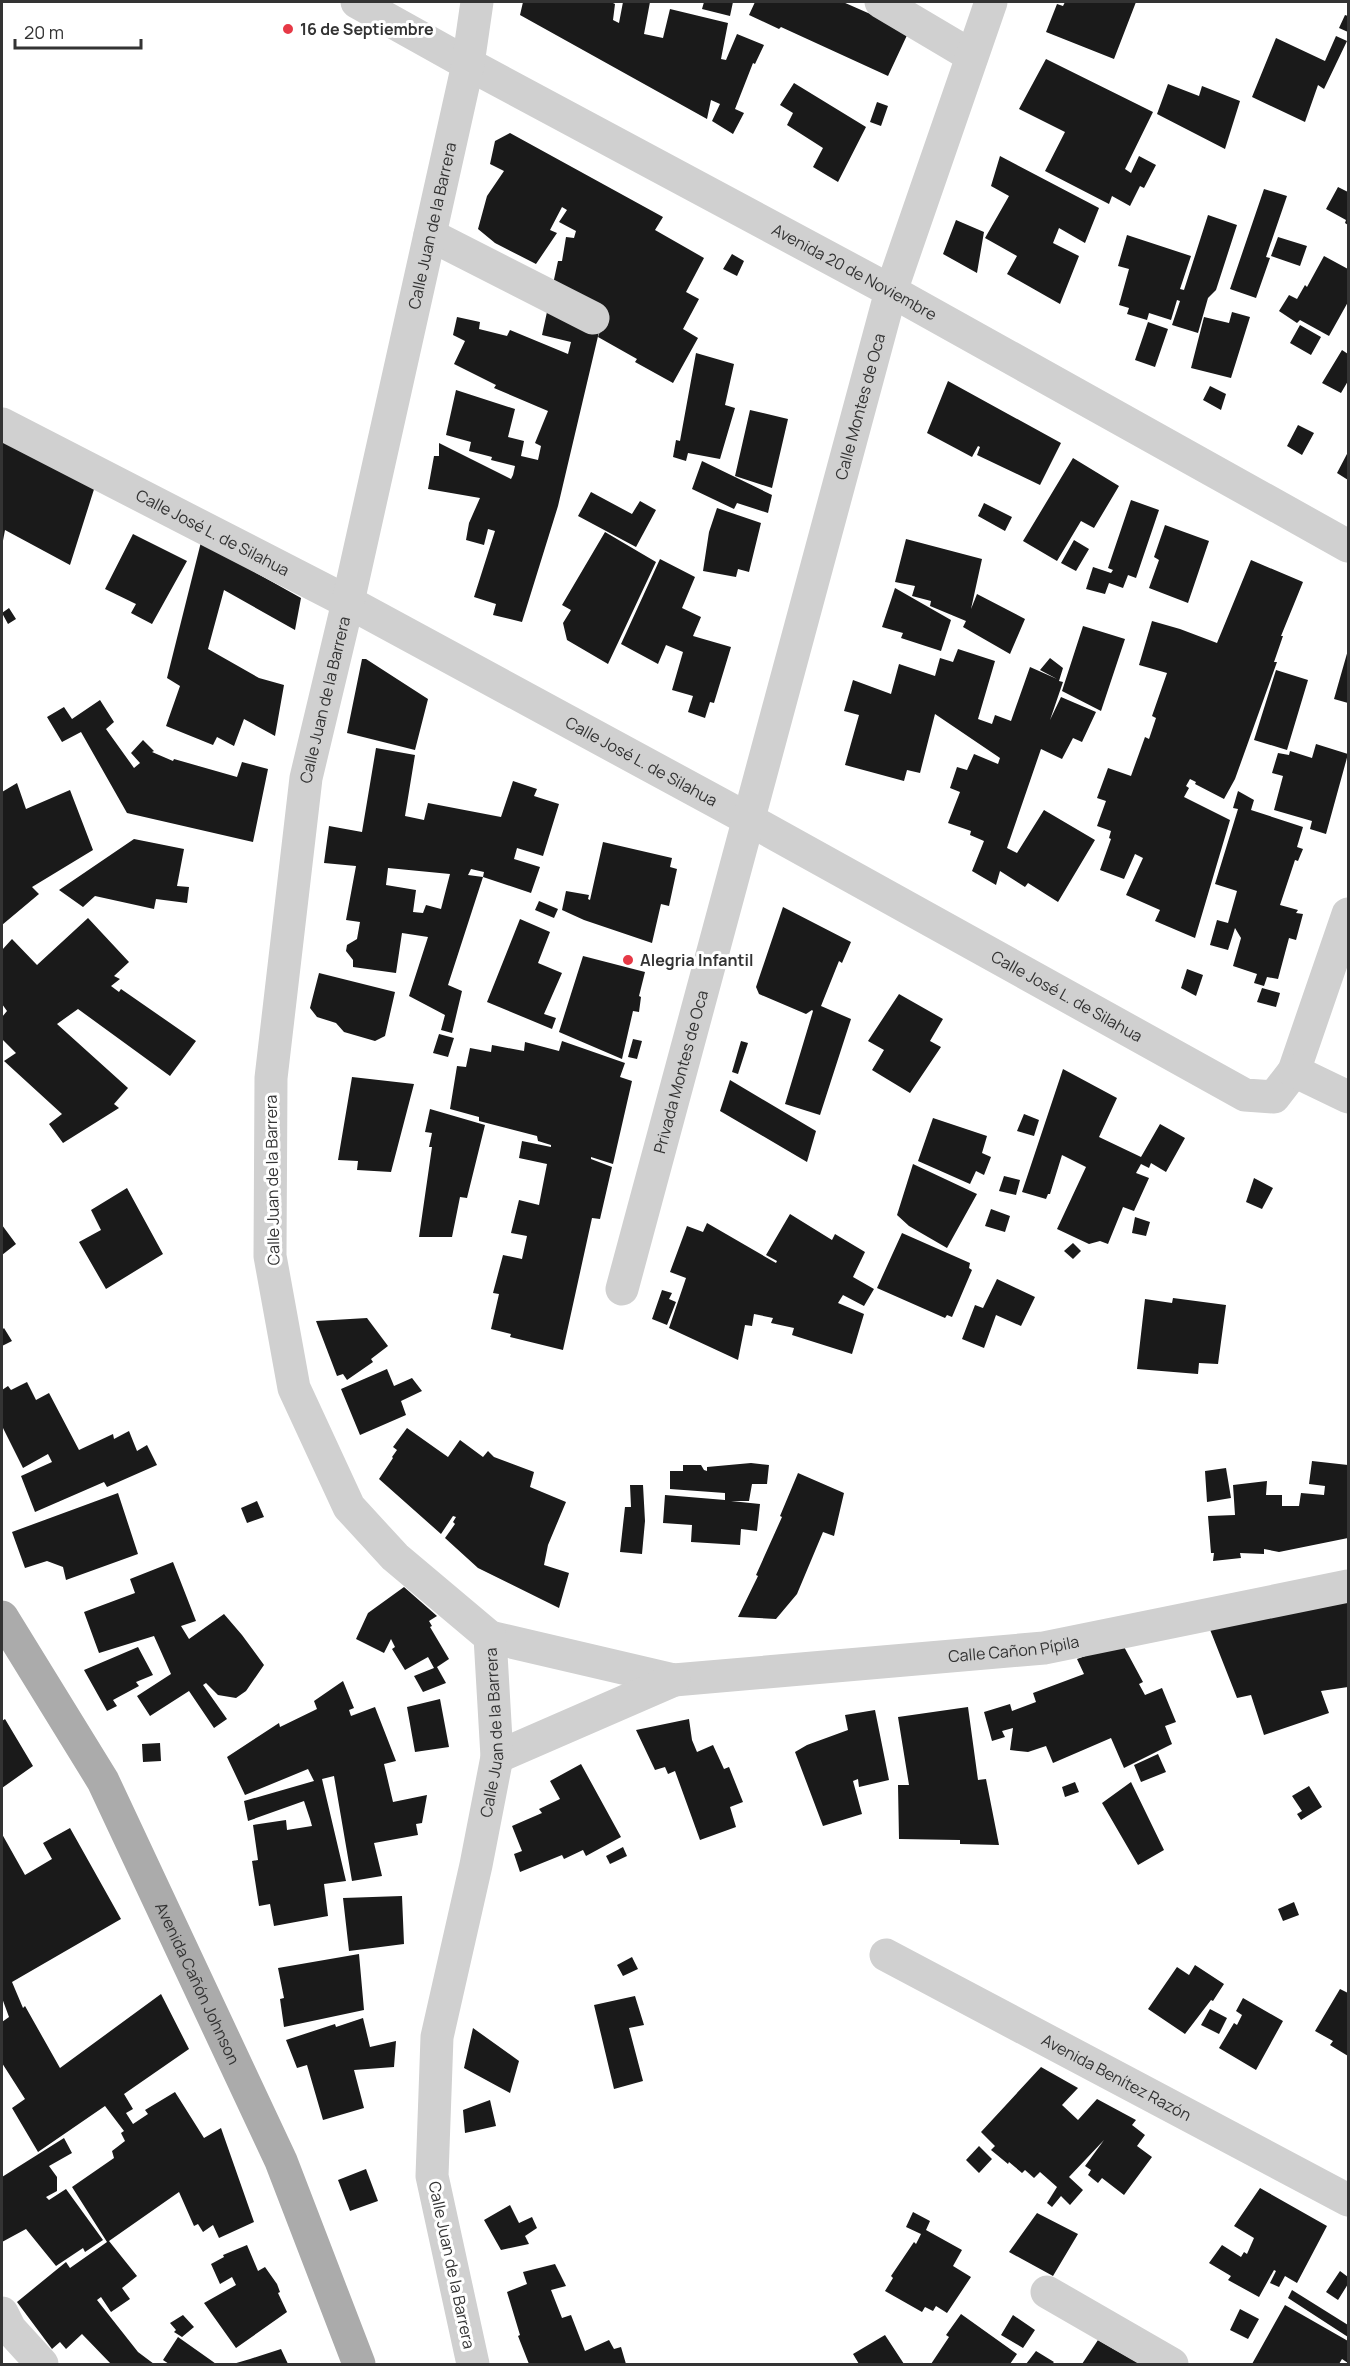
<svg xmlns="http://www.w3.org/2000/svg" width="1350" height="2366" font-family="Manrope,sans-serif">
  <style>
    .building { fill: #1a1a1a; fill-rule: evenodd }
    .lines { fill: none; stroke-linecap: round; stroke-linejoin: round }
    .minor { stroke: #d0d0d0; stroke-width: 33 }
    .major { stroke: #ababab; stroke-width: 33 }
    .poi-dot { fill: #e63946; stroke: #fff; stroke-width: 2 }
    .labels { text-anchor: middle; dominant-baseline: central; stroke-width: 6; stroke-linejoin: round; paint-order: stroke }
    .poi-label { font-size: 16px; font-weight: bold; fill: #333; stroke: #fff; text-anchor: start }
    .street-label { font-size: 16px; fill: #333; stroke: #fff }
  </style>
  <rect width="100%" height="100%" fill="#fff"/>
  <path class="building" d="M523 2H611L615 4 613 20 619 23 623 2H650L644 34 663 38 670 9 728 23 721 59 726 60 737 34 764 45 755 64 753 63 735 109 744 113 733 134 712 121 720 104 711 100 707 119 520 15Z
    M704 2H733L730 16 702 9Z
    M755 2H843L909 31 888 76 781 27 779 29 749 15Z
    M1065 2H1136L1114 59 1046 32 1057 4 1063 6Z
    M1345 15 1348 16V32L1339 28Z
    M1336 36 1347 41 1324 89 1318 85 1305 122 1252 97 1276 38 1325 61Z
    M1046 59 1153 112 1125 169 1131 173 1139 156 1156 165 1144 188 1140 186 1130 206 1112 196 1109 204 1045 171 1065 132 1019 109Z
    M794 83 866 127 838 182 813 167 823 148 787 125 793 113 780 105Z
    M1168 84 1199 96 1202 86 1240 101 1225 149 1157 114Z
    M877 102 888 106 881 126 870 122Z
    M510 133 663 217 655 230 704 258 686 292 699 299 683 329 698 338 673 383 635 362 637 359 598 337 605 317 603 315 558 506 522 622 493 615 496 604 474 597 495 531 488 529 484 545 466 540 469 523 480 498 428 489 434 456H439V443L511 479 513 475 515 466 491 460 492 457 469 451 471 442 446 435 456 390 515 409 508 437 524 441 521 456 538 460 541 446 535 443 548 411 494 388 496 385 454 364 465 341 453 335 457 317 480 322 479 329 507 336 510 330 568 354 571 342 542 335 558 261H562L566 237 574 238 576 231 559 222 567 210 562 207 550 230 557 233 536 264 495 243 478 229 487 196 504 171 490 164 495 141Z
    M1000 156 1099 208 1085 243 1059 228 1053 243 1079 256 1060 304 1007 274 1017 256 985 238 1009 196 991 186Z
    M1338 187 1348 192V225L1345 223 1346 220 1326 209Z
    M1264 189 1287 196 1266 257 1270 258 1256 298 1230 289Z
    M1208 215 1237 225 1216 290 1208 298 1198 333 1172 325 1180 301 1177 300 1171 320 1149 313 1147 320 1127 314 1129 308 1119 305 1129 269 1118 266 1127 235 1191 256 1180 289 1184 290Z
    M956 220 984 232 977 273 943 254Z
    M1278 237 1307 246 1300 266 1271 256Z
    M732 254 744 261 737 276 723 269Z
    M1324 256 1348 269V302L1329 336 1300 320 1297 323 1279 311 1289 295 1297 299 1305 285 1307 287Z
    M1232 312 1250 317 1231 378 1191 368 1204 317 1229 323Z
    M1148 322 1168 329 1155 367 1135 360Z
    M1300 325 1321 337 1311 355 1290 343Z
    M1342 350 1348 354V381L1341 393 1322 383Z
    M696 353 734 364 725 405 735 408 720 459 688 453 686 461 673 457 676 440 680 441Z
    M948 381 1061 443 1040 485 977 455 980 447 978 446 972 457 927 433Z
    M1210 386 1226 394 1221 410 1203 400Z
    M750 410 788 419 772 488 735 476Z
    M1298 425 1314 433 1302 455 1287 446Z
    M2 440 96 483 70 565 5 530 2 546Z
    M1348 452V480L1337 473Z
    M1073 458 1119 486 1094 528 1081 521 1057 561 1023 541Z
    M702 461 772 495 768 513 737 503 734 509 692 489Z
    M591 492 632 514 640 501 656 510 636 547 578 516Z
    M1131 500 1159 510 1136 578 1128 575 1123 588 1109 583 1105 594 1086 589 1093 567 1111 573 1113 570 1108 568Z
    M984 503 1012 517 1005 531 978 516Z
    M717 508 761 523 749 572 738 569 736 577 703 571 709 532Z
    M1165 525 1209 541 1188 603 1149 588 1159 560 1154 557Z
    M605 532 656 562 608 664 567 640 563 623 571 610 562 605Z
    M133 534 187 561 152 624 131 613 136 604 105 589Z
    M906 539 982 559 971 609 977 594 1025 619 1010 654 963 627 966 621 930 606 931 601 912 596 915 586 895 582Z
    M1074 540 1089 549 1076 571 1061 563Z
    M201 542 301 598 295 630 224 590 208 649 259 678 284 685 275 736 244 719 234 746 217 737 213 745 166 726 180 686 167 678Z
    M660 559 695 577 682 608 701 617 693 636 731 647 714 703 710 702 705 718 688 712 693 696 672 690 683 652 666 645 658 664 621 644Z
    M1251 560 1303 582 1281 636H1283L1274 662H1277L1235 779 1224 799 1195 784 1196 782 1190 779 1186 786 1189 788 1184 797 1230 820 1195 938 1155 921 1160 910 1126 895 1143 858 1135 854 1124 879 1100 870 1111 839 1109 838 1111 831 1097 826 1106 801 1097 798 1108 768 1131 776 1145 737 1149 739 1156 718 1152 716 1167 673 1139 665 1152 621 1180 629 1217 643Z
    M895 588 951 620 941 651 901 638 903 633 882 627Z
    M9 608 16 619 8 624 2 613Z
    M1083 626 1125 639 1101 711 1062 691Z
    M958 649 995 661 978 719 992 724 995 715 1011 721 1030 667 1057 679 1040 670 1050 658 1063 668 1059 681 1063 682 1050 720 1061 697 1096 712 1082 742 1073 738 1062 759 1041 749 1007 848 1017 853 1044 810 1095 840 1058 902 1028 883 1025 887 1000 871 996 885 972 871 984 841 970 835 971 831 948 823 960 792 950 788 957 767 967 770 974 754 998 764 1000 758 935 714 920 773 907 770 904 781 845 765 859 715 844 711 853 680 891 694 899 664 935 676 940 658 953 662Z
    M1348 650V703L1334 699Z
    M362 659H366L428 699 415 750 347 733Z
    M1276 670 1308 680 1287 750 1254 740Z
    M100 700 114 722 106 729 134 768 140 763 131 753 143 740 154 751 152 752 173 761 174 759 237 777 242 762 268 769 253 842 127 813 81 732 62 742 47 717 64 707 72 719Z
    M1316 744 1348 754 1326 834 1310 829 1312 821 1274 810 1283 776 1272 773 1278 753 1289 755 1290 751 1312 758Z
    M376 748 415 755 405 816 424 820 428 803 501 817 513 781 537 789 534 796 559 804 543 856 517 848 514 859 540 867 531 893 483 877 484 872 471 869 468 875 483 877 448 985 462 991 452 1033 441 1030 445 1015 409 996 428 937 402 933 396 973 353 967V960L346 951 347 945 357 939 360 922 346 920 356 866 324 863 329 826 362 832ZM388 868 450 874 441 909 426 905 423 913 413 912 416 890 386 885Z
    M17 783 26 809 70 790 93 850 32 887 39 894 2 925V792Z
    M1238 791 1254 800 1251 810 1303 827 1297 847 1303 849 1298 861 1295 860 1280 905 1298 910 1296 913 1303 914 1296 940 1289 938 1278 979 1267 977 1264 986 1254 983 1257 974 1233 966 1241 938 1235 928 1228 950 1210 945 1217 920 1228 923 1237 891 1215 884 1238 809 1233 808Z
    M134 839 184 849 177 886 189 887 187 903 156 899 154 909 95 896 83 907 59 890Z
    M603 842 672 858 670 867 677 869 669 906 661 904 652 943 584 920 562 910 566 891 589 895 588 899 590 900Z
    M539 901 558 909 554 918 535 910Z
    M783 907 851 942 842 963 839 961 821 1006 851 1019 820 1115 785 1104 813 1011 812 1010 806 1014 759 994 756 987Z
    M88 918 129 962 114 976 120 979 111 986 119 992 121 989 196 1041 170 1076 78 1009 57 1024 128 1088 114 1104 119 1108 63 1143 49 1124 62 1114 4 1061 16 1053 2 1039V1017L7 1011 2 1004V950L12 939 37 965Z
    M520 919 550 932 538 963 562 973 544 1014 556 1018 552 1029 487 1002Z
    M583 956 645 972 639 996 641 997 639 1012 633 1011 622 1059 559 1032Z
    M1187 969 1203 975 1196 996 1181 988Z
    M319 973 395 992 385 1036 375 1041 344 1032 336 1023 317 1017 310 1008Z
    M1262 988 1280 993 1276 1007 1257 1002Z
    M899 994 943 1019 930 1041 941 1047 910 1093 872 1070 884 1050 868 1041Z
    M439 1034 454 1038 448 1057 433 1053Z
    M633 1039 642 1041 637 1059 628 1057Z
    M562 1041 625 1063 620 1077 632 1081 613 1164 591 1157V1159L612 1167 600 1219 592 1218 563 1350 510 1337 511 1334 491 1329 499 1294 493 1293 503 1255 522 1259 527 1236 511 1233 519 1200 539 1205 547 1164 519 1158 522 1141 551 1147V1145L538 1141 537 1136 479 1121V1117L450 1109 457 1066 466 1067 470 1048 491 1052 492 1045 524 1051 525 1042 559 1051Z
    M741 1041 748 1043 738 1074 732 1072Z
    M1063 1069 1117 1098 1099 1137 1141 1157 1160 1124 1185 1138 1166 1172 1151 1163 1149 1168 1141 1164 1136 1173 1149 1178 1134 1211 1123 1207 1108 1244 1100 1241 1089 1244 1057 1229 1086 1167 1062 1155 1050 1194H1048L1046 1199 1022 1192Z
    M352 1077 414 1084 391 1172 357 1170 358 1161 338 1160Z
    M730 1080 816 1131 807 1162 720 1111Z
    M430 1109 485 1125 467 1198 460 1197 452 1237H419L432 1147H429L432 1133 425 1132Z
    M1024 1114 1039 1120 1034 1136 1017 1131Z
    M933 1118 987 1136 982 1153 991 1157 984 1175 976 1171 970 1184 918 1161Z
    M913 1164 977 1194 947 1248 909 1226 897 1215Z
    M1004 1176 1020 1180 1016 1195 999 1191Z
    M1254 1178 1273 1188 1262 1209 1246 1202Z
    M127 1188 163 1254 106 1289 79 1242 101 1230 91 1210Z
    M991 1209 1010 1216 1005 1232 985 1226Z
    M790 1214 832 1240 835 1234 865 1252 853 1277 874 1289 864 1306 843 1295 838 1303 864 1314 852 1354 792 1335 794 1328 771 1323 773 1318 754 1314 752 1326 745 1325 738 1360 669 1328 686 1278 670 1272 687 1226 703 1232 707 1223 776 1263 777 1261 766 1255Z
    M1135 1217 1150 1222 1146 1236 1132 1233Z
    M2 1225 16 1244 2 1255Z
    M902 1233 970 1263 969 1268 972 1270 952 1317 947 1315 945 1318 877 1288Z
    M1073 1243 1081 1251 1073 1259 1064 1251Z
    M997 1279 1035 1297 1021 1326 996 1315 984 1348 962 1339 975 1305 983 1308Z
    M662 1290 672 1293 669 1299 676 1302 667 1325 652 1319Z
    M1173 1298 1226 1305 1218 1364 1199 1363 1198 1374 1137 1369 1145 1299 1172 1303Z
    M367 1318 388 1346 371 1359 373 1362 347 1380 343 1374 337 1376 316 1321Z
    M4 1328 12 1341 2 1346V1330Z
    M387 1369 394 1386 412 1378 422 1391 401 1401 406 1415 360 1435 341 1389Z
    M27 1382 36 1400 49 1393 79 1450 113 1434 114 1439 129 1431 137 1451 147 1445 157 1465 107 1487 104 1482 35 1512 21 1476 52 1462 48 1454 23 1468 2 1426V1390L8 1386 11 1390Z
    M407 1428 448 1457 460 1440 483 1457 488 1451 494 1457 534 1472 530 1487 566 1502 548 1545 544 1565 569 1573 559 1608 478 1568 445 1538 455 1524 453 1522 456 1517 453 1516 441 1534 379 1479 393 1458 392 1457 397 1450 393 1447Z
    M1312 1461 1348 1465V1538L1279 1552 1264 1549V1554L1240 1553 1241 1558 1213 1561 1214 1553H1211L1208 1516 1235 1515 1233 1485 1267 1481 1266 1495H1282V1506H1299L1301 1493 1324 1495 1325 1486 1309 1484Z
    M751 1463 769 1465 767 1484H752L749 1501H731L760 1504 757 1531 741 1529 740 1545 691 1542 692 1525 663 1523 665 1495 725 1500V1493L670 1489V1471H683V1465H701L704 1470 707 1471V1467Z
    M1226 1468 1231 1498 1207 1502 1205 1471Z
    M798 1473 844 1493 834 1536 823 1532 797 1594 776 1619 738 1617 758 1576 756 1575 782 1517 780 1516Z
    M630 1485H643L645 1521 642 1554 620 1552 625 1507H631Z
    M118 1493 138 1554 66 1580 63 1567 47 1561 25 1568 12 1532Z
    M257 1501 264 1517 247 1523 241 1508Z
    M173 1562 196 1621 181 1626 189 1639 224 1614 242 1635 264 1665 246 1691 236 1698 218 1695 206 1683 203 1685 227 1719 214 1728 189 1691 150 1716 137 1696 171 1674 154 1636 99 1653 84 1612 135 1593 130 1579Z
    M404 1587 437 1616 429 1621 432 1626 430 1627 449 1659 437 1667 446 1683 423 1692 414 1676 434 1668 428 1657 405 1670 392 1649 395 1647 391 1639 384 1653 356 1639 368 1613Z
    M1348 1600V1687L1321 1691 1329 1713 1264 1735 1251 1695 1237 1698 1209 1627Z
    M1122 1643 1143 1682 1139 1684 1145 1695 1162 1688 1176 1722 1165 1726 1172 1744 1124 1768 1111 1738 1053 1763 1046 1746 1028 1752 1010 1750 1013 1728 1002 1731 1005 1737 992 1741 984 1712 1010 1704 1012 1711 1036 1702 1033 1693 1084 1674 1077 1659Z
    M138 1647 153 1675 136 1682 139 1686 113 1700 117 1706 107 1711 84 1670Z
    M343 1681 354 1708 349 1710 351 1716 375 1707 396 1761 384 1764 393 1802 427 1795 422 1823 416 1824 418 1835 374 1843 382 1876 352 1881 334 1776 322 1779 346 1881 324 1884 328 1916 274 1926 270 1904 259 1906 252 1861 258 1860 253 1825 286 1820 287 1830 312 1826 310 1819 304 1801 248 1821 244 1801 314 1781 308 1769 245 1795 227 1757 279 1723 280 1727 317 1709 314 1701Z
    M440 1699 449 1747 415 1752 407 1707Z
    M968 1707 978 1780 986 1779 999 1845 960 1844V1840L899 1839 898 1785H909L898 1717Z
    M875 1710 889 1780 859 1787 858 1779 853 1781 862 1814 823 1826 795 1752 807 1745 848 1730 845 1715Z
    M5 1719 33 1766 2 1788V1721Z
    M689 1719 692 1740 697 1752 713 1745 724 1769 729 1767 743 1802 730 1807 736 1827 700 1840 675 1771 668 1774 665 1767 655 1770 636 1730Z
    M160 1743 161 1761 143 1762 142 1744Z
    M1158 1754 1166 1772 1141 1782 1134 1765Z
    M581 1764 621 1837 586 1856 583 1850 564 1859 562 1855 520 1872 514 1854 522 1851 512 1826 542 1813 539 1809 560 1799 550 1781Z
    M1075 1782 1079 1792 1065 1797 1062 1787Z
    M1131 1782 1164 1850 1138 1865 1102 1803Z
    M1309 1786 1322 1807 1301 1820 1297 1814 1302 1811 1292 1796Z
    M70 1828 121 1919 12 1982 23 2008 25 2006 60 2068 161 1994 189 2049 124 2094 133 2109 126 2113 133 2124 148 2114 145 2110 175 2092 204 2138 221 2128 254 2222 219 2238 213 2225 203 2232 198 2224 194 2226 179 2192 109 2241 137 2276 122 2288 130 2299 111 2312 101 2297 97 2300 138 2352 154 2364H111L82 2334 66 2349 60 2342 52 2349 17 2302 66 2262 70 2268 107 2242 72 2187 114 2158 112 2151 125 2141 121 2133 124 2131 105 2106 38 2152 12 2108 25 2099 2 2063V2022L9 2017 2 1998V1834L25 1875 52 1859 43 1843Z
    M623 1847 627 1856 610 1864 606 1856Z
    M402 1896 404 1944 349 1951 343 1898Z
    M1294 1902 1299 1915 1283 1921 1278 1909Z
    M359 1954 364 2010 284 2027 280 1999 284 1998 278 1968Z
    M632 1957 638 1969 623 1976 617 1965Z
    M1195 1965 1224 1984 1213 2001 1211 2000 1185 2034 1148 2009 1177 1967 1189 1975Z
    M1340 1989 1348 1993V2056L1330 2045 1333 2041 1315 2031Z
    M635 1996 644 2025 629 2028 643 2081 614 2089 594 2005Z
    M1243 1998 1283 2021 1256 2070 1219 2048 1234 2023 1237 2025 1242 2015 1236 2011Z
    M1210 2009 1227 2018 1219 2034 1201 2025Z
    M363 2018 370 2047 396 2041 394 2067 354 2070 364 2108 323 2120 307 2065 297 2068 286 2040 335 2024 336 2027Z
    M473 2028 519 2061 510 2093 464 2068Z
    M1041 2067 1078 2088 1062 2105 1078 2120 1097 2099 1136 2120 1132 2125 1145 2135 1137 2146 1152 2157 1124 2195 1102 2178 1098 2183 1088 2175 1091 2170 1085 2166 1104 2140 1069 2177 1083 2190 1070 2205 1061 2196 1052 2207 1047 2203 1057 2187 1040 2172 1034 2178 1025 2170 1022 2173 1009 2162 1008 2164 991 2150 995 2146 981 2132Z
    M490 2100 496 2126 465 2133 463 2110Z
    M64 2138 72 2153 49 2166 57 2177V2191L46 2197 49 2200 66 2189 103 2240 85 2252 83 2248 56 2266 26 2229 2 2242V2177Z
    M979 2146 992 2159 979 2173 966 2160Z
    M366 2169 378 2201 350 2211 338 2180Z
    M1260 2188 1327 2226 1297 2283 1285 2276 1279 2287 1270 2283 1276 2271 1274 2270 1259 2297 1228 2280 1231 2276 1209 2263 1222 2245 1241 2257 1244 2252 1247 2254 1254 2238 1234 2226Z
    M510 2205 519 2223 532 2217 537 2228 525 2236 529 2244 501 2250 484 2220Z
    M913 2212 930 2221 926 2230 962 2250 953 2266 971 2277 947 2313 936 2306 933 2311 925 2307 922 2312 885 2291 893 2278 891 2276 914 2242 916 2244 921 2234 906 2227Z
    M1037 2213 1078 2234 1053 2276 1009 2252Z
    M247 2245 258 2271 265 2267 277 2284 280 2292 278 2293 287 2312 236 2348 204 2303 236 2285 232 2277 220 2284 211 2264 224 2257 223 2255Z
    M555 2264 566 2286 551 2290 562 2318 571 2315 585 2351 609 2340 614 2349 621 2347 626 2364H529L518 2336 520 2335 507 2292 527 2284 523 2272Z
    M1340 2271 1348 2277V2284L1338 2300 1326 2292Z
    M1292 2290 1348 2325V2337L1288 2298Z
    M1285 2305 1348 2341V2363L1342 2359 1339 2364H1252Z
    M1240 2309 1259 2319 1248 2339 1230 2330Z
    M961 2314 1017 2354 1010 2364H931L949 2337 946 2335Z
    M183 2315 194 2327 182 2337 174 2332 176 2330 170 2323Z
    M1013 2315 1035 2330 1023 2348 1001 2335Z
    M885 2335 904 2364H859L853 2354Z
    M178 2337 212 2361 216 2364H169L163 2360Z
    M1098 2340 1140 2364H1082Z
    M281 2349 288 2364H233L250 2359Z
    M1036 2351 1054 2362 1052 2364H1026Z"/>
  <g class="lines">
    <g class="minor">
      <path id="s1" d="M357 2 468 64 891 291 1348 546"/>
      <path d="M881 2 972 56"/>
      <path d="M430 235 593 318"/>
      <path id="s2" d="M2 424 348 602 748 819 1245 1095 1274 1097 1294 1071 1348 914"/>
      <path d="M1294 1071 1348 1097"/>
      <path id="s3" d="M622 1289 891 291 991 2"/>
      <path id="s4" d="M490 1637 674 1680 1044 1648 1348 1586"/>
      <path d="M497 1757 674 1680"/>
      <path id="s5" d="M886 1955 1348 2200"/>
      <path d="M1047 2292 1172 2364"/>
      <path d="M2 2313 10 2329 42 2364"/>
      <path id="s6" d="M473 2364 432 2176 437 2037 476 1865 497 1757 490 1637 395 1557 349 1507 294 1388 270 1256 271 1078 306 778 348 602 468 64 477 2"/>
    </g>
    <path class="major" id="s7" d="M2 1617 103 1781 281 2161 359 2364"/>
  </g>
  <g class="poi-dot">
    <circle cx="288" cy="29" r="6"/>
    <circle cx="628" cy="960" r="6"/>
  </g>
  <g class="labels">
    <g class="poi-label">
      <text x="300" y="29">16 de Septiembre</text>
      <text x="640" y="960">Alegria Infantil</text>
    </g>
    <g class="street-label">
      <text stroke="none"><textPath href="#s6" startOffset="2242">Calle Juan de la Barrera</textPath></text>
      <text stroke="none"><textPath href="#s1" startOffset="566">Avenida 20 de Noviembre</textPath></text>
      <text stroke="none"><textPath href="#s3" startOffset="914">Calle Montes de Oca</textPath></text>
      <text stroke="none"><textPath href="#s2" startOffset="237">Calle José L. de Silahua</textPath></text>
      <text stroke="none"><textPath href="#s6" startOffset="1756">Calle Juan de la Barrera</textPath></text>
      <text stroke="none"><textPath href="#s2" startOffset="723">Calle José L. de Silahua</textPath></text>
      <text stroke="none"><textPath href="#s2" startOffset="1209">Calle José L. de Silahua</textPath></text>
      <text stroke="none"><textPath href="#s3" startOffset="225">Privada Montes de Oca</textPath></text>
      <text transform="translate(272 1180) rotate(-91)">Calle Juan de la Barrera</text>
      <text stroke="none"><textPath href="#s4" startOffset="530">Calle Cañon Pípila</textPath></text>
      <text stroke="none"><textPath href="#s6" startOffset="642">Calle Juan de la Barrera</textPath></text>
      <text stroke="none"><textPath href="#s7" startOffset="416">Avenida Cañón Johnson</textPath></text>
      <text stroke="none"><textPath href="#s5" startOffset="261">Avenida Benítez Razón</textPath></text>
      <text transform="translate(452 2265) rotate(78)">Calle Juan de la Barrera</text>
    </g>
  </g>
  <rect width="1350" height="2366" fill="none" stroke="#333333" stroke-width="6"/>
  <path d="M15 39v9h126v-9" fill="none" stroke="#333333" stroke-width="3"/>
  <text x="24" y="39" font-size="18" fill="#333333" stroke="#ffffff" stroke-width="4.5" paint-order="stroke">20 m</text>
</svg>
